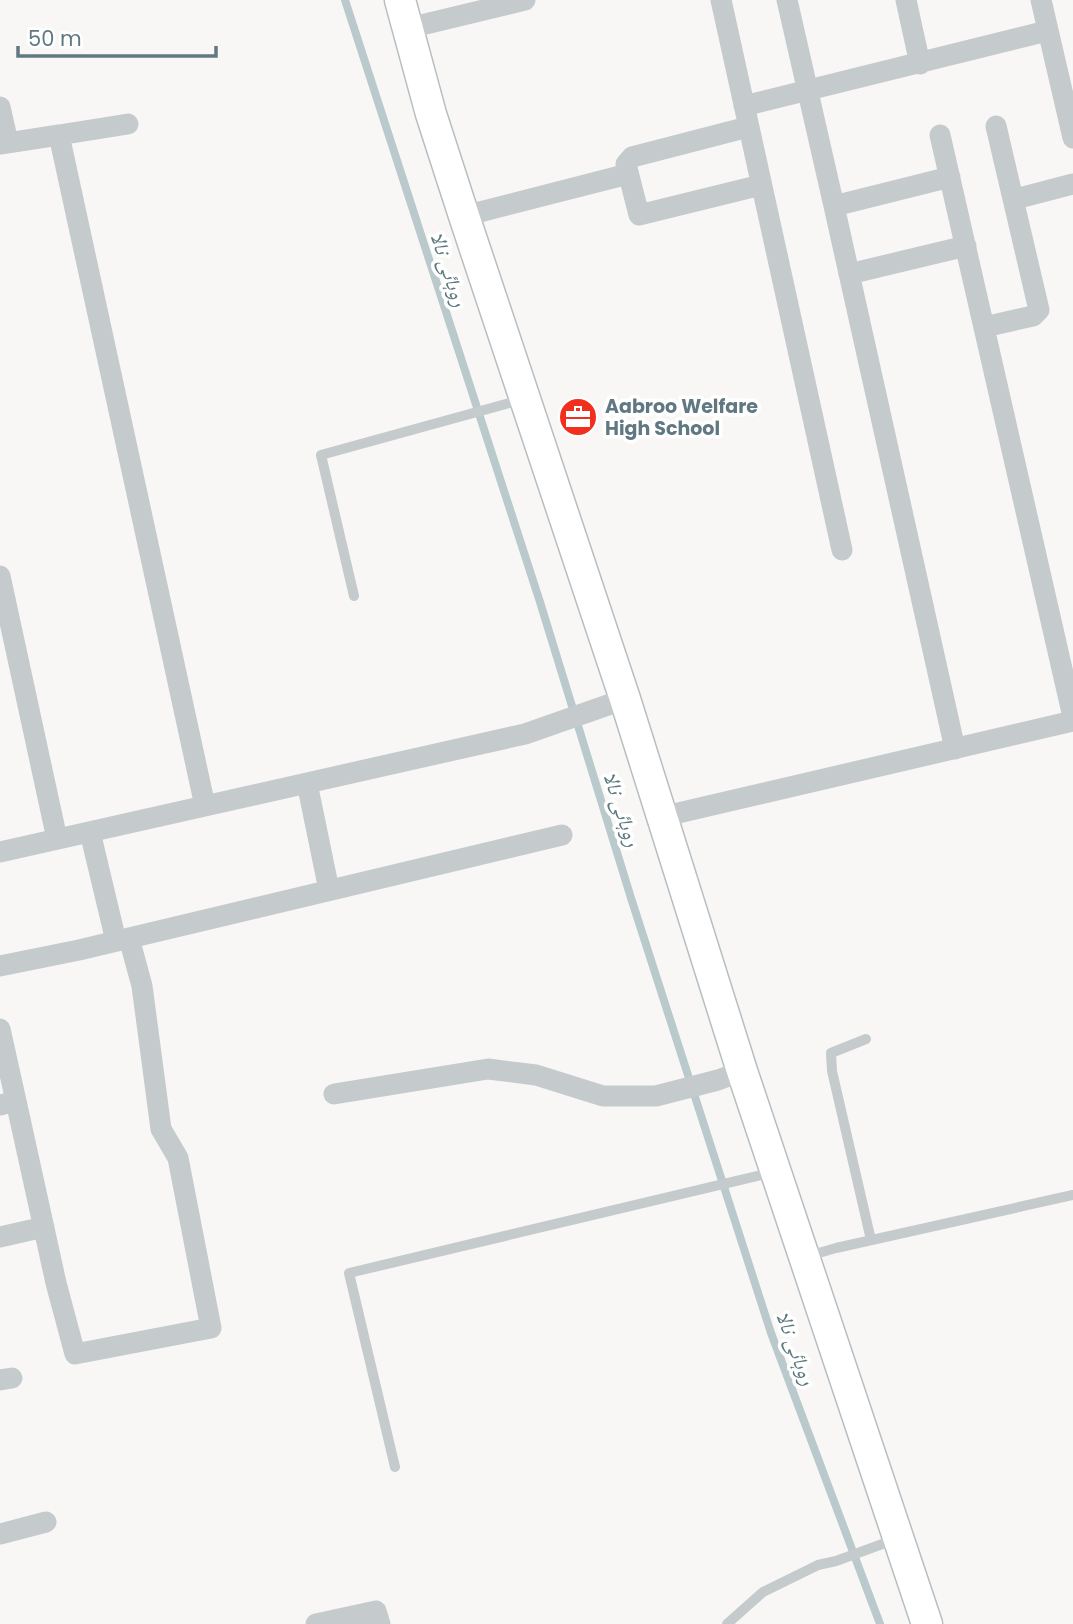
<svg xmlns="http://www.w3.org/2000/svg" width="1073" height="1624" font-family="Poppins,'Noto Naskh Arabic',sans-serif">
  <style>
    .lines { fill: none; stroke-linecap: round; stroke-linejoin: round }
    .stream { stroke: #bacacc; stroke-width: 8 }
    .secondary-casing { stroke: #b7bec1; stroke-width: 33 }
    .lane { stroke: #c5cacd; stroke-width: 10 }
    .street { stroke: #c5cacd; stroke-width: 21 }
    .secondary { stroke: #fff; stroke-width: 30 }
    .labels { text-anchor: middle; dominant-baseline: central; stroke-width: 7; stroke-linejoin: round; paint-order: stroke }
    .poi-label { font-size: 19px; font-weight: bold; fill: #607882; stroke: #fff; text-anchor: start }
    .water-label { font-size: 21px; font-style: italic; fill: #5b787c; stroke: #fff }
  </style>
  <rect width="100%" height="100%" fill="#f8f7f5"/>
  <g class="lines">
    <path class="stream" d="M345 0 540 602 631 898 771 1333 880 1624"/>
    <defs>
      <path id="secondary" d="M400 0 431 114 464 216 625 699 742 1071 927 1624"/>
    </defs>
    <use href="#secondary" class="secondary-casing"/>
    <path class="lane" d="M354 596 321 455 524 399
      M866 1039 831 1053 832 1071 871 1240
      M805 1257 836 1248 1073 1195
      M395 1467 349 1273 774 1172
      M727 1624 763 1592 818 1565 836 1561 896 1539"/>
    <path class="street" d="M721 0 842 550
      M787 0 834 206 950 177
      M906 0 920 64
      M1041 0 1073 138
      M409 28 525 0
      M744 106 1047 31
      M0 107 8 142
      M128 124 59 135 205 806
      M748 127 632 157 626 164 639 215 761 185
      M940 135 1073 717
      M0 144 59 135
      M1015 199 1073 184
      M834 206 955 749
      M464 216 628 174
      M849 274 966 246
      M984 327 1033 316 1039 310 996 126
      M0 576 57 839
      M307 783 329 890
      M661 817 1073 721
      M90 832 116 941
      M0 852 525 734 625 699
      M0 966 79 950 562 835
      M0 1029 16 1101 0 1105
      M334 1094 488 1069 536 1075 603 1096H656L718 1080 742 1071
      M16 1101 56 1283 75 1354 211 1328 178 1158 161 1129 142 986 129 938
      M0 1237 44 1227
      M0 1380 12 1378
      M0 1534 46 1522
      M316 1624 376 1611 380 1624"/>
    <use href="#secondary" class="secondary"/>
  </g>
  <defs>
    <symbol id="office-disc" viewBox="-11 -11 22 22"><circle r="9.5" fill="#f12f1c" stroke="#fff"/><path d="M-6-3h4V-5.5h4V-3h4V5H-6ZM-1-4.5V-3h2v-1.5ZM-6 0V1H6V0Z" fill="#fff"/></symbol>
  </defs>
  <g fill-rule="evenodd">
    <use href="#office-disc" x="556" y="395" width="44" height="44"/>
  </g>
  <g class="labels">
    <g class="poi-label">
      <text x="605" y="406">Aabroo Welfare<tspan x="605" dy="22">High School</tspan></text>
    </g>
    <g class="water-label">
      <text transform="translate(449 269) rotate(72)">روہائی نالا</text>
      <text transform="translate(622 809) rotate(72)">روہائی نالا</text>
      <text transform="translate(796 1348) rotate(70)">روہائی نالا</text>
    </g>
  </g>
  <path d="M18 46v10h198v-10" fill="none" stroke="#607882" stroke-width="3.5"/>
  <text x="28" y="46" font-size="21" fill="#607882" stroke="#ffffff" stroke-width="5" paint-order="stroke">50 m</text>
</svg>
